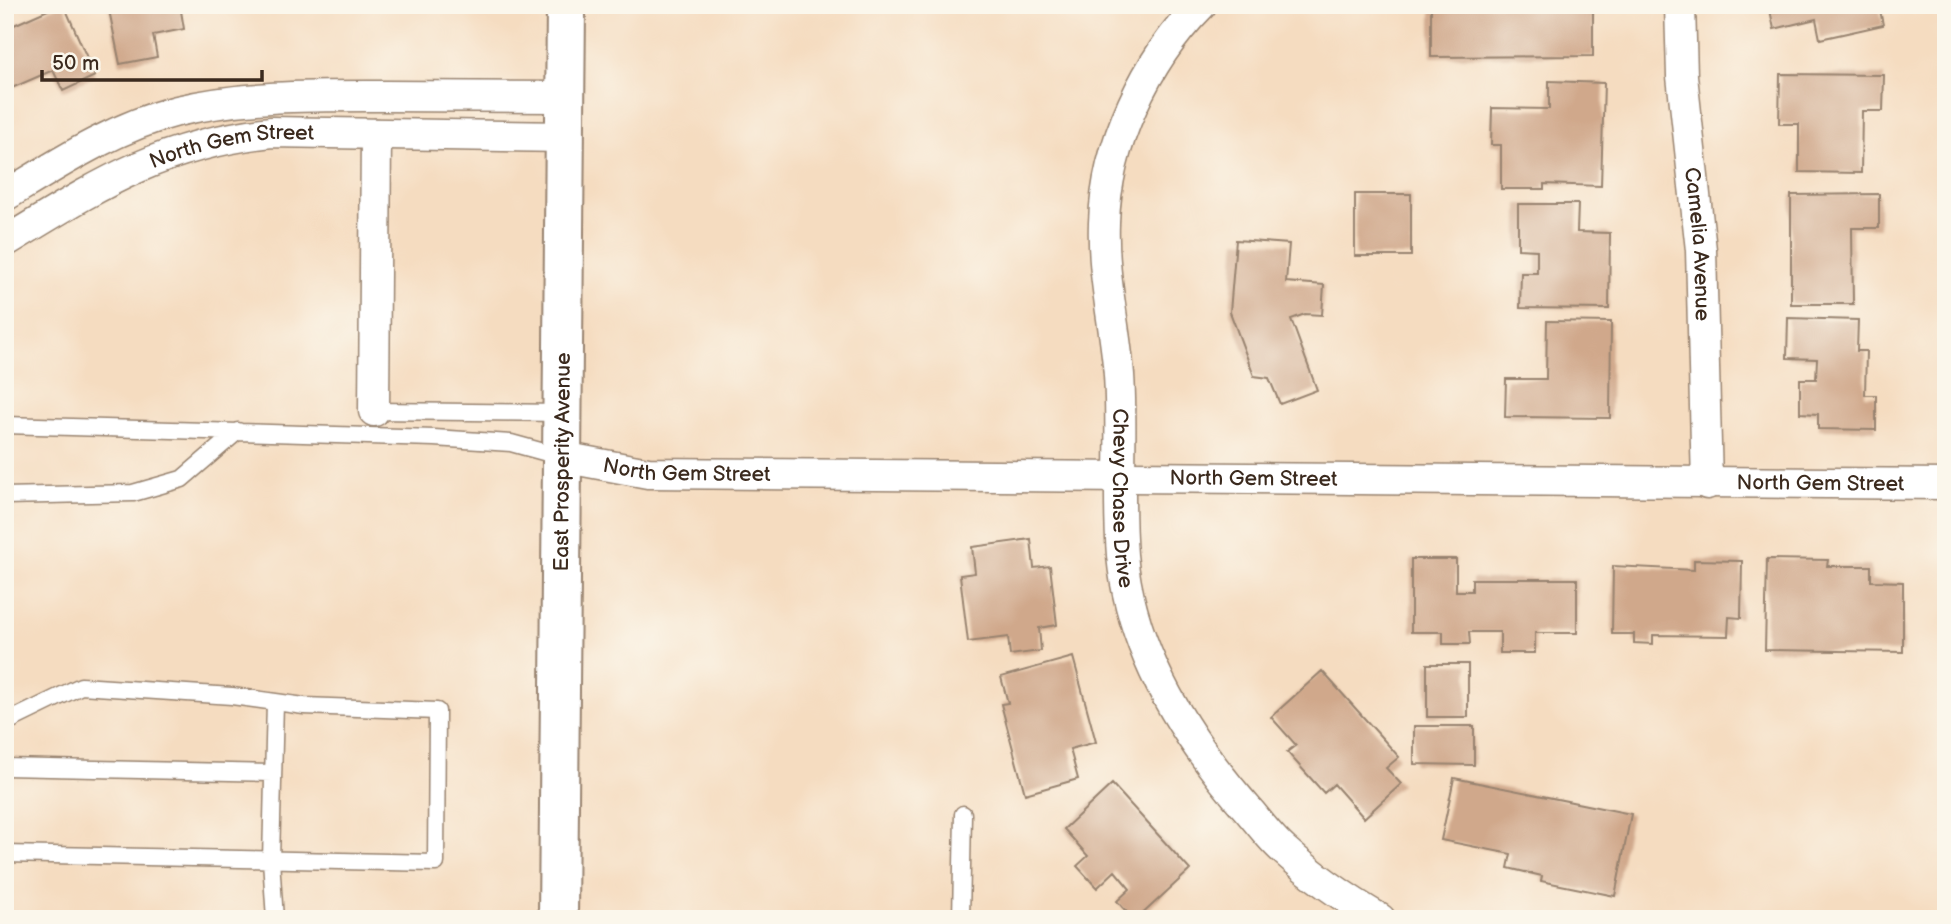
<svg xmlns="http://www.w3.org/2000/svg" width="1951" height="924" font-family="'Balsamiq Sans',sans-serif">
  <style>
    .building { fill: #d0a88b }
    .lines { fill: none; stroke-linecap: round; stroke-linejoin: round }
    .service-casing { stroke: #98836f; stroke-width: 19 }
    .minor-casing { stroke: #98836f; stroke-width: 33 }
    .secondary-casing { stroke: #98836f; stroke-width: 42 }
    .service { stroke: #fff; stroke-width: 16 }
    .minor { stroke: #fff; stroke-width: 30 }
    .secondary { stroke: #fff; stroke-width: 38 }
    .labels { text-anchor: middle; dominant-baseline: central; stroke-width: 7; stroke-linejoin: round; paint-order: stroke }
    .street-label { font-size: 21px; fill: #3b2a1e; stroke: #fbf7ec }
  </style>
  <rect width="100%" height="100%" fill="#fbf7ec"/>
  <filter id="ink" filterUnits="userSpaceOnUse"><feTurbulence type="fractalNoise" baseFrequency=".0143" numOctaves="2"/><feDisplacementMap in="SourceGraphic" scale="14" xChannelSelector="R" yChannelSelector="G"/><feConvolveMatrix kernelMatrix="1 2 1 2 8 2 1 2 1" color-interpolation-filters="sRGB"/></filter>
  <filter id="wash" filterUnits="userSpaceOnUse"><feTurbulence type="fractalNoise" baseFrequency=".00686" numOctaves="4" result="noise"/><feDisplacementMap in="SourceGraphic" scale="28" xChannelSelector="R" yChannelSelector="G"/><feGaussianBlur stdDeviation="1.57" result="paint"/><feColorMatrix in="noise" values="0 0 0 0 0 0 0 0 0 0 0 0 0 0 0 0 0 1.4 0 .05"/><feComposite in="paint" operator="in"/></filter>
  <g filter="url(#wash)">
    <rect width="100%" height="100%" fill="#f5dcc0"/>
    <g id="blocks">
      <path class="building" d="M59 5H64L95 76 63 91 53 70 5 91V29Z
        M108 5H180L184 29 153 35 157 57 120 64Z
        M1431 5H1593V56L1431 57Z
        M1769 5H1879L1883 25 1820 39 1816 19 1774 29Z
        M1780 74 1884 75 1883 111H1862L1861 173 1799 172V124H1779Z
        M1549 81 1604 83 1601 186 1544 184V189H1501V145H1491L1492 108 1549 109Z
        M1355 194H1411V256H1355Z
        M1879 194V228H1852L1853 304H1791V195Z
        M1518 204H1578L1577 232 1610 233 1609 309 1520 308 1521 273H1537V250L1518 249Z
        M1236 240 1289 244 1286 282 1324 285 1322 315 1305 314 1291 319 1317 390 1280 404 1269 378 1254 376 1230 312Z
        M1788 318 1858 320 1857 351H1866L1865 395H1876V430L1818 429V414L1800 413V379H1816L1817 359 1787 358Z
        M1547 321 1611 322 1610 418 1505 417 1506 379H1546Z
        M1031 539 1034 568 1050 566 1057 625 1039 628 1041 651 1010 655 1008 637 968 642 960 575 975 573 972 547Z
        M1411 559H1456V591H1472V579H1577V633H1535V653H1500V632H1469L1470 644H1443V632H1411Z
        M1767 559 1828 560 1827 566H1871V581L1903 582V652L1765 650Z
        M1694 560 1742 561 1741 618 1729 617 1728 636 1653 635V644L1634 643V634H1612L1613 566 1694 570Z
        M1073 657 1096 742 1070 749 1078 779 1025 794 1001 704 1008 703 1001 677Z
        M1427 664H1468V717H1427Z
        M1322 671 1399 757 1386 768 1401 784 1364 818 1334 784 1324 793 1287 752 1296 745 1271 717Z
        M1414 726H1474V765L1414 764Z
        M1454 778 1631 814 1615 896 1541 881 1542 876 1508 868 1511 854 1441 840Z
        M1112 784 1190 870 1137 919H1133L1117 901 1130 889 1115 871 1097 888 1077 866 1088 856 1064 829Z"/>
    </g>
  </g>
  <g filter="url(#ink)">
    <use href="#blocks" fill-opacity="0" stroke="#98836f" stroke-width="2"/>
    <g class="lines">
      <defs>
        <path id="service" d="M374 411 563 413
          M5 425 434 438 511 443 562 457
          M5 496 133 493 182 479 238 431
          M275 702 271 860 275 919
          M5 723 81 686 232 696 304 706 437 711 436 863 5 854
          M5 767 273 773
          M961 919 963 814"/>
        <g id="minor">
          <path id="s1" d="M1201 5C1146 60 1106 145 1104 223 1102 275 1115 324 1119 375 1123 435 1117 496 1122 555 1131 652 1187 741 1250 812 1261 825 1272 840 1285 851 1314 877 1346 899 1380 919"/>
          <path id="s2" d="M1680 5 1682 76 1701 250 1707 484"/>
          <path d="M5 196C59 163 114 127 177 111 244 95 315 96 384 96 445 96 505 97 566 97"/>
          <path id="s3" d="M5 242C99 185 158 145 271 132L566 137"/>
          <path d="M374 411 376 134"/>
          <path id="s4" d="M562 457 648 473 1946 484"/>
        </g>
        <g id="secondary">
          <path id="s5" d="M558 919 566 5"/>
        </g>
      </defs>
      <use href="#service" class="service-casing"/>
      <use href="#minor" class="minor-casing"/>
      <use href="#secondary" class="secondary-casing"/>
      <use href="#service" class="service"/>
      <use href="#minor" class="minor"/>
      <use href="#secondary" class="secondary"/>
    </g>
  </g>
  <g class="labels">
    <g class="street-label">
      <text stroke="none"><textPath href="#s3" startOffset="250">North Gem Street</textPath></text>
      <text stroke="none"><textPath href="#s2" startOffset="240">Camelia Avenue</textPath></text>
      <text stroke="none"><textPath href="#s5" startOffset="457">East Prosperity Avenue</textPath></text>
      <text stroke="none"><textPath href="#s4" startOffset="126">North Gem Street</textPath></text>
      <text stroke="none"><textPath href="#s4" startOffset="693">North Gem Street</textPath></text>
      <text stroke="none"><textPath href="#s4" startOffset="1260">North Gem Street</textPath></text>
      <text stroke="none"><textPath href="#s1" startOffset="520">Chevy Chase Drive</textPath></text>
    </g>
  </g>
  <rect width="1951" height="924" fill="none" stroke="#fbf7ec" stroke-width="28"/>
  <path d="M42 70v10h220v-10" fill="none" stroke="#3b2a1e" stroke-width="3.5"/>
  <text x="52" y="70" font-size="21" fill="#3b2a1e" stroke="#fbf7ec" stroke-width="5" paint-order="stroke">50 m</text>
</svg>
